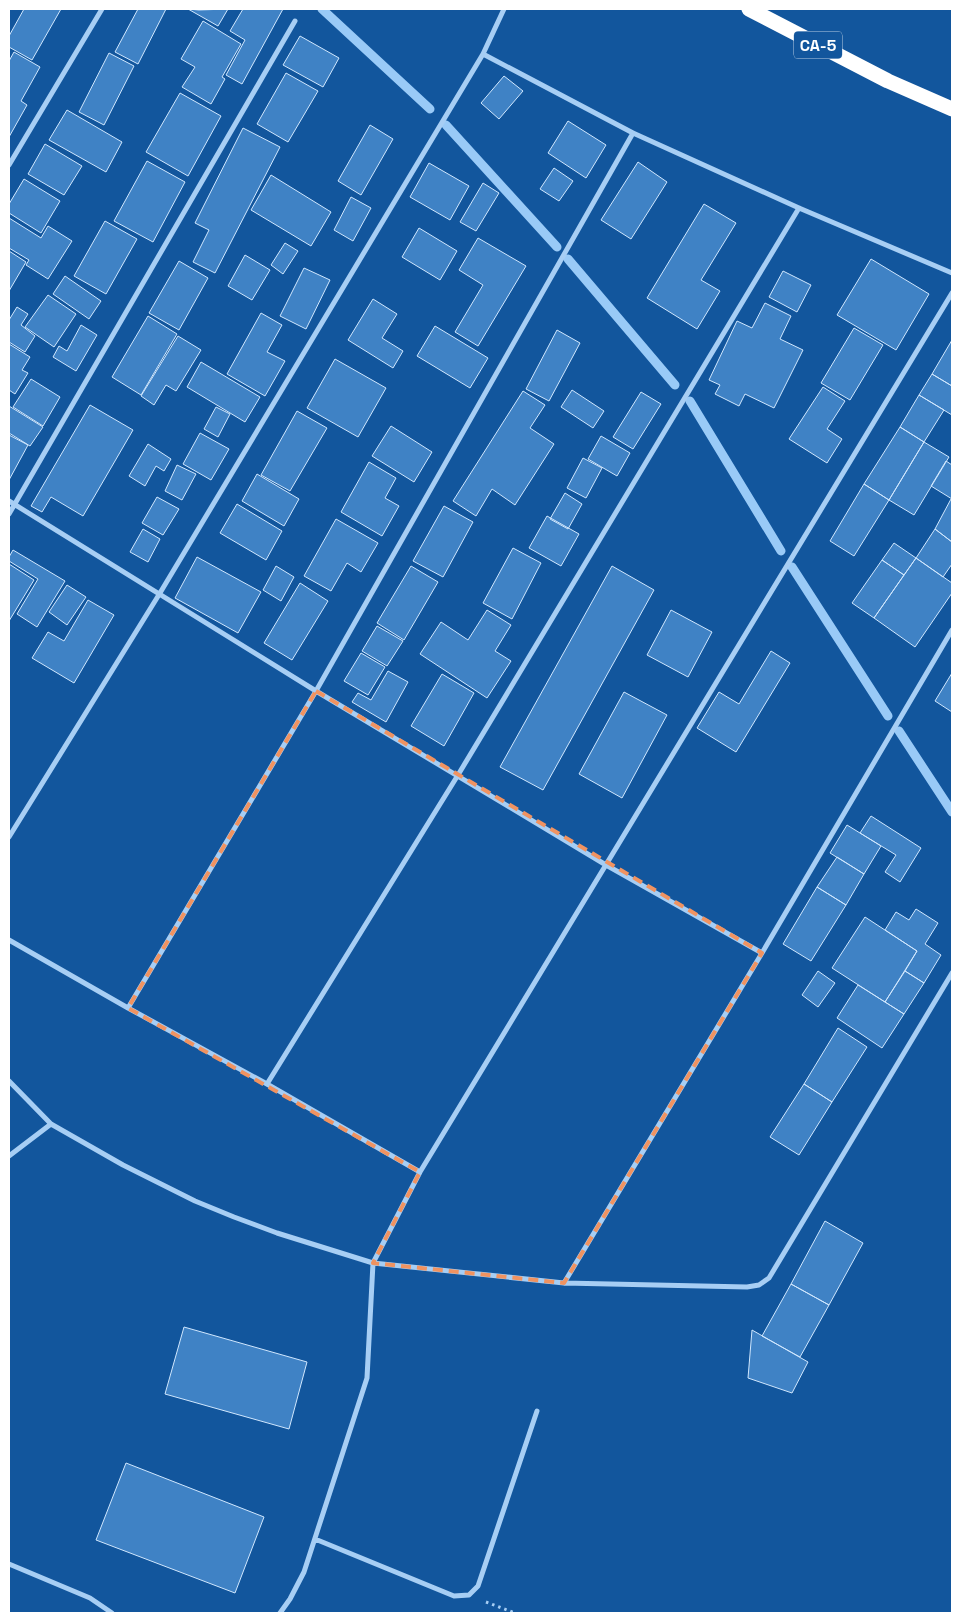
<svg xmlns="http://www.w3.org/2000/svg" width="961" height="1622" font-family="'Space Grotesk',sans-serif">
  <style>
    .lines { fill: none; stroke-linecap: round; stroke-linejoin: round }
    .stream { stroke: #99caf7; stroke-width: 9 }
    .building { fill: #3f82c5; stroke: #d0e7fe }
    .path { stroke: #a7cef4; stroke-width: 3; stroke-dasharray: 2.5 4; stroke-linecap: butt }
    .street { stroke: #a7cef4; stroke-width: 5 }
    .highway { stroke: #fff; stroke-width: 15 }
    .marked { fill: none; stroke: #f09361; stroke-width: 4; stroke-dasharray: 10 6; stroke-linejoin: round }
    .labels { text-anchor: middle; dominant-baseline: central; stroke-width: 4.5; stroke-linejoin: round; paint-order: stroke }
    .shield { fill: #12569d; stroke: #b8cce2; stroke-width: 1 }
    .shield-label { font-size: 16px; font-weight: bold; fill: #fff }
  </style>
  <rect width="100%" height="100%" fill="#12569d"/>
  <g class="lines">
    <path class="stream" d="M322 9 430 109
      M446 125 557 247
      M568 259 675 385
      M690 401 781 551
      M792 567 888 716
      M899 731 952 812"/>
  </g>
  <path class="building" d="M24 9H61L32 60 9 47V36Z
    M138 9H166L138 64 115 52Z
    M188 9 199 10 228 9 218 26Z
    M243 9H283L242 84 226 75 245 40 230 31Z
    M203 21 241 44 222 77 225 79 211 104 182 87 195 67 181 59Z
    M300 36 339 58 323 87 283 65Z
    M14 52 40 67 21 101 27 105 9 137V61Z
    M109 53 134 66 104 125 79 112Z
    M286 73 318 91 288 142 257 124Z
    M504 76 523 91 499 119 481 103Z
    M180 93 221 116 188 176 146 152Z
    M67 110 122 142 106 172 49 140Z
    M568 121 606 145 586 178 548 153Z
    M370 125 393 139 361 195 338 181Z
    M243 128 280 147 215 273 193 262 209 230 195 223Z
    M45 144 82 166 64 195 28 174Z
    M147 161 185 182 153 242 114 221Z
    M638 162 667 182 631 239 601 220Z
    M429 163 469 186 450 220 410 197Z
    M554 168 573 181 559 201 540 189Z
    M271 175 331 212 311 246 251 210Z
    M24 179 60 201 41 233 9 213V204Z
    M483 183 499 193 476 231 460 222Z
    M351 197 371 208 353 241 334 230Z
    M704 204 736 223 701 280 720 291 697 329 647 298Z
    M9 218 41 238 48 226 72 241 48 279 26 265 29 260 9 248Z
    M105 221 137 239 106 294 74 276Z
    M419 228 457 251 440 280 402 257Z
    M478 238 526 266 478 346 455 332 483 285 459 270Z
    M285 243 298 251 283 274 271 265Z
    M9 251 26 262 9 291Z
    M245 255 270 270 252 300 228 286Z
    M871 259 929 294 896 350 837 315Z
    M179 261 208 278 179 330 149 313Z
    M304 268 330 280 306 329 280 316Z
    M783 271 811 285 797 312 769 297Z
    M65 276 101 301 89 319 53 294Z
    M48 295 76 314 54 347 25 327Z
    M373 299 397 314 382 338 403 351 393 368 348 340Z
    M765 303 791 316 780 339 803 350 774 408 745 394 739 406 715 394 720 385 709 380 737 321 752 328Z
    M17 307 28 314 21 325 35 336 25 352 9 342V320Z
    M261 313 282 325 267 352 285 361 265 396 227 374Z
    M148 316 177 334 141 395 112 377Z
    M81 325 97 335 76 371 53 357 59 346 67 351Z
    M435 326 488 358 470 388 417 356Z
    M854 328 883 345 850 400 821 383Z
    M557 330 580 343 549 401 526 389Z
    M178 336 201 350 176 391 166 385 154 405 141 396Z
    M952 340V386L932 374Z
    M9 344 30 357 22 370 28 373 15 394 9 390Z
    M335 359 386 388 358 437 307 408Z
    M201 362 260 397 245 422 187 387Z
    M932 374 952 386V415L919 395Z
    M31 379 60 397 43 426 13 407Z
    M823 387 845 401 827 429 842 439 827 463 789 439Z
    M572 390 604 411 593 428 561 407Z
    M523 391 545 405 530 428 554 444 515 505 492 489 476 516 453 501Z
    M641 392 661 404 633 449 613 437Z
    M919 395 944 410 924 442 900 427Z
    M90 405 133 430 83 516 51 497 42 512 31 506Z
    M9 406 43 427 30 446 9 433Z
    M216 407 230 414 218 437 204 429Z
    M297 411 327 428 290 491 261 475Z
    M391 426 432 452 414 482 372 456Z
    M900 427 924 442 889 500 864 484Z
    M200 433 229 449 211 480 183 464Z
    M9 435 28 445 9 480Z
    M601 436 630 453 617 476 588 459Z
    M924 442 949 457 914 515 889 500Z
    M148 444 171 459 164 471 156 466 145 486 129 476Z
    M583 458 602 468 586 498 567 488Z
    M946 461 952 465V499L931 486Z
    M369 462 396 478 385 498 399 506 382 536 341 512Z
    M177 465 196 474 182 500 165 491Z
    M257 474 299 499 284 526 242 501Z
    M864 484 889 500 854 556 830 541Z
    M565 493 582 504 568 529 550 519Z
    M157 497 179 509 163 535 142 523Z
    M951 499H952V542L935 529Z
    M237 504 282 531 266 560 220 533Z
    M444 506 473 522 443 577 413 561Z
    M547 516 579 534 561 566 529 548Z
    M336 519 378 543 361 572 347 563 331 591 304 576Z
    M143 529 160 539 148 562 130 552Z
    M935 529 952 542V564L943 577 916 558Z
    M894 543 916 558 904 575 882 560Z
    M513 548 541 563 512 619 483 603Z
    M13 550 65 581 37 627 17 614 38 579 9 561V557Z
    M197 557 261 592 238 633 175 598Z
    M916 558 952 583V593L915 647 874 618Z
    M882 560 904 575 874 618 852 603Z
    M9 564 34 580 9 621Z
    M276 566 294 577 281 601 263 590Z
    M411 566 438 582 404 640 377 623Z
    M612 566 654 590 543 790 500 767Z
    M300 583 328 601 292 660 264 643Z
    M67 585 86 597 67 625 49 612Z
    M88 600 114 615 74 683 32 658 48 632 64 641Z
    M487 610 511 625 495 651 511 661 487 698 420 654 441 622 468 640Z
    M671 610 712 632 688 677 647 655Z
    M377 626 403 641 387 666 362 651Z
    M771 651 790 663 736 752 697 728 719 692 739 704Z
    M361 653 385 667 368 695 344 681Z
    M388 671 408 682 386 722 352 702 358 693 371 700Z
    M952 673V712L935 701Z
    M442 674 474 693 444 746 411 726Z
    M624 692 667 715 622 798 579 774Z
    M871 816 921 848 900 882 885 872 896 855 860 833Z
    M847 825 881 846 864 874 830 853Z
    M837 857 864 874 846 905 817 887Z
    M817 887 846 905 811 961 783 944Z
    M916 909 938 923 925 944 941 955 924 983 905 971 917 951 885 930 896 912 909 920Z
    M865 917 917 951 885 1002 832 968Z
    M818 971 835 983 818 1007 802 995Z
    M905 971 924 983 904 1014 885 1002Z
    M858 985 904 1014 882 1048 837 1018Z
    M838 1028 867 1047 832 1102 804 1084Z
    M804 1084 832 1102 799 1155 770 1137Z
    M825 1221 863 1243 829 1305 791 1284Z
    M791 1284 829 1305 800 1357 762 1336Z
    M184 1327 307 1362 289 1429 165 1394Z
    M752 1330 808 1362 792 1393 748 1378Z
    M126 1463 264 1517 235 1593 96 1540Z"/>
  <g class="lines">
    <path class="path" d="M486 1602 515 1613"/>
    <path class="street" d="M483 54 633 133 799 208 952 273
      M9 165 102 9
      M9 501 316 691 606 865 762 953
      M9 514 295 21
      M9 837 160 593 483 54 504 9
      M9 940 128 1008 267 1084 420 1172
      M128 1008 316 691 633 133
      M9 1081 51 1124 123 1165 195 1201 234 1217 277 1233 373 1263 564 1283 747 1287 759 1285 769 1278 952 973
      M267 1084 458 775 799 208
      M9 1156 51 1124
      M564 1283 762 953 952 630
      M315 1539 454 1596 469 1595 478 1586 537 1411
      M9 1564 90 1598 112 1613
      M280 1613 290 1599 304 1572 367 1378 373 1263 420 1172 952 293"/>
    <path class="highway" d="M749 9 888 81 952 109"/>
  </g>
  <path class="marked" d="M316 691 762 953 564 1283 373 1263 420 1172 128 1008Z"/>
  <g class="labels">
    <rect class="shield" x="794" y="31.5" width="48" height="27" rx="4"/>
    <g class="shield-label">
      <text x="818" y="45">CA-5</text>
    </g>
  </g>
  <rect width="961" height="1622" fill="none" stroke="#ffffff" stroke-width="20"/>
</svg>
